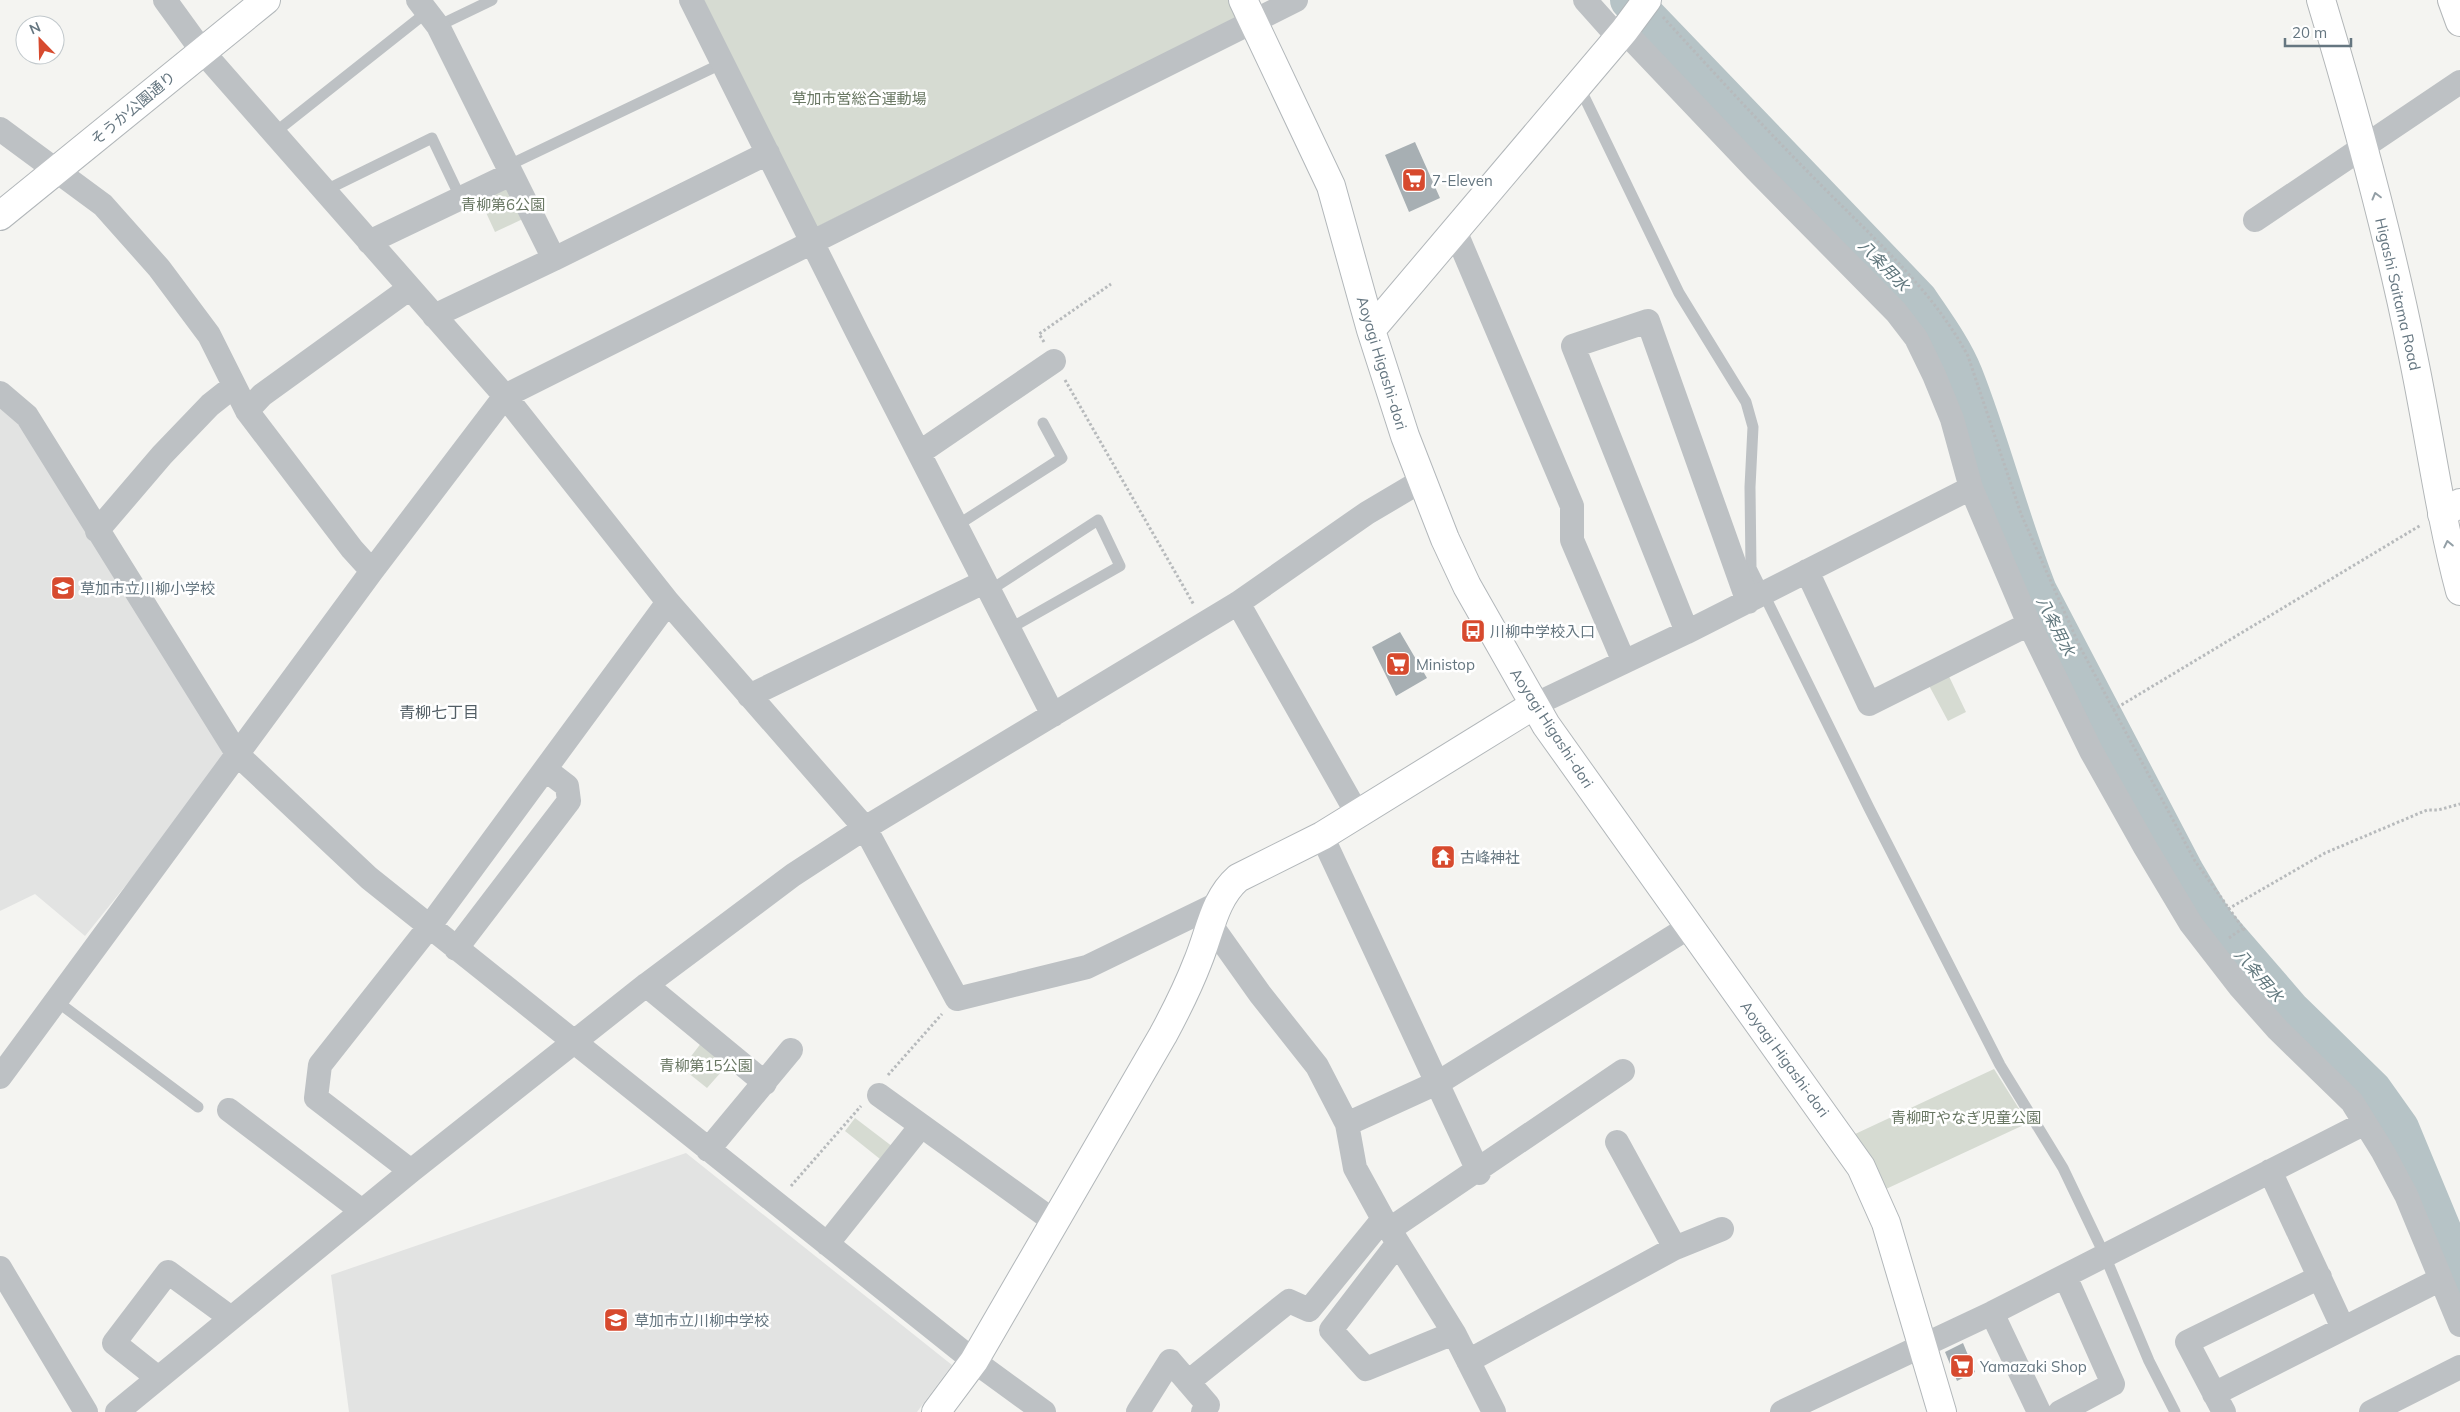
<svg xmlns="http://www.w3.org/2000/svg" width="2460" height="1412" font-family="Mulish,'Noto Sans JP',sans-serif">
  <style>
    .built { fill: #e2e3e2 }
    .green { fill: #d6dbd2 }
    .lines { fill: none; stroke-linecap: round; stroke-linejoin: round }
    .river { stroke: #b6c3c6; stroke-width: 40 }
    .building { fill: #a7afb3 }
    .secondary-casing { stroke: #b2b7ba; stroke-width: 30 }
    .highway-casing { stroke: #b2b6b8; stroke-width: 30 }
    .path { stroke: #b7babc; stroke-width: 3; stroke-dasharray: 2.5 2.5; stroke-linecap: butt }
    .lane { stroke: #bdc1c4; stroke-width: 11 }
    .street { stroke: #bdc1c4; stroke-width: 24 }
    .secondary { stroke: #fff; stroke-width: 28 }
    .highway { stroke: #fff; stroke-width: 28 }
    .oneway { stroke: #939fa6 }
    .labels { text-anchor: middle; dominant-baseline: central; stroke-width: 5; stroke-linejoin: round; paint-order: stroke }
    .park-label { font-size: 15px; fill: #697763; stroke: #fff }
    .street-label { font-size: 15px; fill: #657680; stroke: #fff }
    .poi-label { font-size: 15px; fill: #657680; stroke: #fff; text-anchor: start }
    .water-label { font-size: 16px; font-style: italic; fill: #61777d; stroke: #fff }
    .neighbourhood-label { font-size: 16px; fill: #525e65; stroke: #fff }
  </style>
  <rect width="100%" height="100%" fill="#f4f4f1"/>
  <path class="built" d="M0 402 22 422 231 755 85 936 35 894 0 911Z
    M686 1153 952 1365 917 1412H349L331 1275Z"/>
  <path class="green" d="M701 0H1230L1239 17 815 228Z
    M511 177 529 216 495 232 477 193Z
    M1945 668 1966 712 1948 721 1925 678Z
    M702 1042 730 1062 707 1088 682 1068Z
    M1994 1069 2028 1123 1886 1189 1853 1135Z
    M855 1118 897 1150 885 1163 845 1131Z"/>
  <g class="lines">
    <path class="river" d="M1630 0 1918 300C1934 324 1952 348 1963 375 1991 446 2009 520 2037 591L2184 872 2213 921 2290 1010 2372 1090 2399 1128 2460 1275"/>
  </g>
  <path class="building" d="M1415 142 1440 198 1409 212 1385 155Z
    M1400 632 1427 678 1396 696 1372 647Z
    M1963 1343 1975 1372 1957 1381 1945 1352Z"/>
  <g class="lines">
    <defs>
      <path id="secondary" d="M1243 0 1331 186 1371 330 1405 436 1445 539 1467 586 1546 725 1861 1167 1886 1223 1942 1412
        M0 216 266 0
        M1371 330 1624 31 1647 0
        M2442 514 2460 503
        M936 1412 974 1361 1163 1035C1176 1011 1188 987 1198 961 1210 932 1214 899 1238 878L1322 836 1534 705"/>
      <path id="highway" d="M2321 0C2356 116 2388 232 2412 351 2429 431 2439 512 2460 591
        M2452 0 2460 22"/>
    </defs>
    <use href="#secondary" class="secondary-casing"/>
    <use href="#highway" class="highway-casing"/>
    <path class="path" d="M1663 17C1715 74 1767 131 1821 185 1874 239 1932 289 1968 356L2021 514 2080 647 2195 861 2245 931
      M1044 342 1039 334 1111 284
      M1065 380 1194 605
      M2113 710 2421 525
      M2228 909 2325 853 2427 810H2438L2460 804
      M2229 938 2243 928
      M888 1075 942 1014
      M791 1186 861 1106"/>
    <path class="lane" d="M438 26 492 0
      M1579 86 1679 293 1746 402 1753 427 1750 487 1751 568 1869 808 2000 1065 2063 1168 2105 1256 2149 1361 2175 1412
      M273 134 427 12
      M507 166 723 63
      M324 191 432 138 461 199
      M956 526 1062 458 1043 423
      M989 591 1098 520 1120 566 1009 629
      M55 1000 198 1107"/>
    <path class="street" d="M165 0 202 51 505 396 668 602 865 828 957 999 1087 967 1219 903
      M418 0 438 26 554 259 768 153
      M691 0 857 332 1053 715
      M1585 0 1618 37
      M1624 31 1756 170 1896 312 1916 338 1934 375 1952 419 1971 488 2029 624 2091 751 2145 847 2191 924 2239 986 2278 1030 2352 1102 2383 1152 2406 1195 2460 1325
      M0 129 103 205 159 268 209 335 247 411 352 549 372 571
      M2255 220 2460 82
      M1456 233 1572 506V540L1624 662
      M369 242 511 174
      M434 316 554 259
      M0 393 27 416 238 755 369 878 974 1361 1044 1412
      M247 411 262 395 410 288
      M919 453 1054 361
      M97 531 162 455 210 405 234 386
      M1807 571 1869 704 2029 624
      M1238 603 1358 815
      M1687 632 1573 346 1648 321 1748 602
      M749 696 984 582
      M1534 705 1687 632 1971 488
      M1322 836 1479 1173
      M1211 925 1260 994 1317 1066 1347 1124
      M456 949 569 801 567 786 546 770
      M646 985 765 1083
      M0 1077 372 571 505 396 1296 0
      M879 1095 1055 1222
      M229 1110 362 1211
      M1617 1142 1675 1248
      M708 1150 791 1050
      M411 1171 316 1098 320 1065 429 927 668 602
      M2270 1171 2343 1328
      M1390 1229 1623 1071
      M1398 1243 1331 1330 1366 1369 1454 1333
      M827 1244 921 1126
      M0 1268 86 1412
      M1992 1313 2039 1412
      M1468 1361 1675 1248 1722 1229
      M158 1378 114 1343 168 1272 231 1318
      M1188 1382 1289 1301 1309 1310 1383 1219
      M2214 1394 2441 1279
      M117 1412 411 1171 646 985 793 875 865 828 1238 603 1367 513 1421 481
      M1138 1412 1170 1361 1208 1405 1203 1412
      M1494 1412 1454 1333 1383 1219 1355 1168 1347 1124 1441 1081 1689 927
      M1782 1412 1992 1313 2365 1123
      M2060 1412 2113 1384 2065 1276
      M2224 1412 2187 1342 2320 1277
      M2371 1412 2460 1367"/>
    <use href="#secondary" class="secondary"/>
    <use href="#highway" class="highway"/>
  </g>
  <defs><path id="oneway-chevron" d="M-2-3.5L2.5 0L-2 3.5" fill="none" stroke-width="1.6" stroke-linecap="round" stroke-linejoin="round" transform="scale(1.25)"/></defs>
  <g class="oneway">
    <use href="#oneway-chevron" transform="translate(2376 196) rotate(-105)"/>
    <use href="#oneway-chevron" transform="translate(2448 544) rotate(-102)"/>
  </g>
  <defs>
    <symbol id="supermarket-square" viewBox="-11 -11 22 22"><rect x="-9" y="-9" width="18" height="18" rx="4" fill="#d74a2e" stroke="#fff"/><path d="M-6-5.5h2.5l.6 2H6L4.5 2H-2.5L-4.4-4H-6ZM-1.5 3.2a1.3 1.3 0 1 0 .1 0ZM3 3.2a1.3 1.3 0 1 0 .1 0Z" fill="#fff"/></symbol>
    <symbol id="school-square" viewBox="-11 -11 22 22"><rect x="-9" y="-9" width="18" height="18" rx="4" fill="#d74a2e" stroke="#fff"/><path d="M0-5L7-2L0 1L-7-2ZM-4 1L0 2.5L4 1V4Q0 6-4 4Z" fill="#fff"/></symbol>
    <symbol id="bus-square" viewBox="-11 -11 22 22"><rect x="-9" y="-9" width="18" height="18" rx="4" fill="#d74a2e" stroke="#fff"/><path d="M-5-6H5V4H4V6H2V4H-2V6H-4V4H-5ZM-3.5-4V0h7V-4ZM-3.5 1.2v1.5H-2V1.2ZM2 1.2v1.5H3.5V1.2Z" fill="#fff"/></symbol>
    <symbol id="temple-square" viewBox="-11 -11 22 22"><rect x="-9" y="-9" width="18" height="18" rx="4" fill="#d74a2e" stroke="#fff"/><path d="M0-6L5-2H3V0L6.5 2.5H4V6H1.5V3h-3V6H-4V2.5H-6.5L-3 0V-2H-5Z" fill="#fff"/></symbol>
  </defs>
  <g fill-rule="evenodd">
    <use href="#supermarket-square" x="1400" y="166" width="28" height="28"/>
    <use href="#school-square" x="49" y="574" width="28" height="28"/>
    <use href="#bus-square" x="1459" y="617" width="28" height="28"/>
    <use href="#supermarket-square" x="1384" y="650" width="28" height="28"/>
    <use href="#temple-square" x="1429" y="843" width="28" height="28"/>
    <use href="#school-square" x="602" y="1306" width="28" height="28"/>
    <use href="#supermarket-square" x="1948" y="1352" width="28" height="28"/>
  </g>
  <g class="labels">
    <g class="park-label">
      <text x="859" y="98">草加市営総合運動場</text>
      <text x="503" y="204">青柳第6公園</text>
      <text x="706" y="1065">青柳第15公園</text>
      <text x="1966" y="1117">青柳町やなぎ児童公園</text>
    </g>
    <g class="street-label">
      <text transform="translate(133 108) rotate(-40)">そうか公園通り</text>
      <text transform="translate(2398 294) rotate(77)">Higashi Saitama Road</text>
      <text transform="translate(1382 363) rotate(73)">Aoyagi Higashi-dori</text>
      <text transform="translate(1552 728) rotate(57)">Aoyagi Higashi-dori</text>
      <text transform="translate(1785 1059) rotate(54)">Aoyagi Higashi-dori</text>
    </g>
    <g class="poi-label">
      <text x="1432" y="180">7-Eleven</text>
      <text x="80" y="588">草加市立川柳小学校</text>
      <text x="1490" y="631">川柳中学校入口</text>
      <text x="1416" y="664">Ministop</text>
      <text x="1460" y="857">古峰神社</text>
      <text x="634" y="1320">草加市立川柳中学校</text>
      <text x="1980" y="1366">Yamazaki Shop</text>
    </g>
    <g class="water-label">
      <text transform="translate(1884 265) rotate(46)">八条用水</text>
      <text transform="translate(2056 626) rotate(63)">八条用水</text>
      <text transform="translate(2259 975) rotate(49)">八条用水</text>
    </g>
    <g class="neighbourhood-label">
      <text x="439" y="712">青柳七丁目</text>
    </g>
  </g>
  <g transform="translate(40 40) rotate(337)"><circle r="24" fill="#ffffff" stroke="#c1c8cc"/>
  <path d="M0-4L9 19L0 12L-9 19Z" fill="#d74a2e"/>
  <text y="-8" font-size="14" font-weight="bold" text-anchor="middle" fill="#657680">N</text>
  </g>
  <path d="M2285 38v8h66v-8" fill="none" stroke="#657680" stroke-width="2.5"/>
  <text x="2292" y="38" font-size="15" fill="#657680" stroke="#ffffff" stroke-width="4" paint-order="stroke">20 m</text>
</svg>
